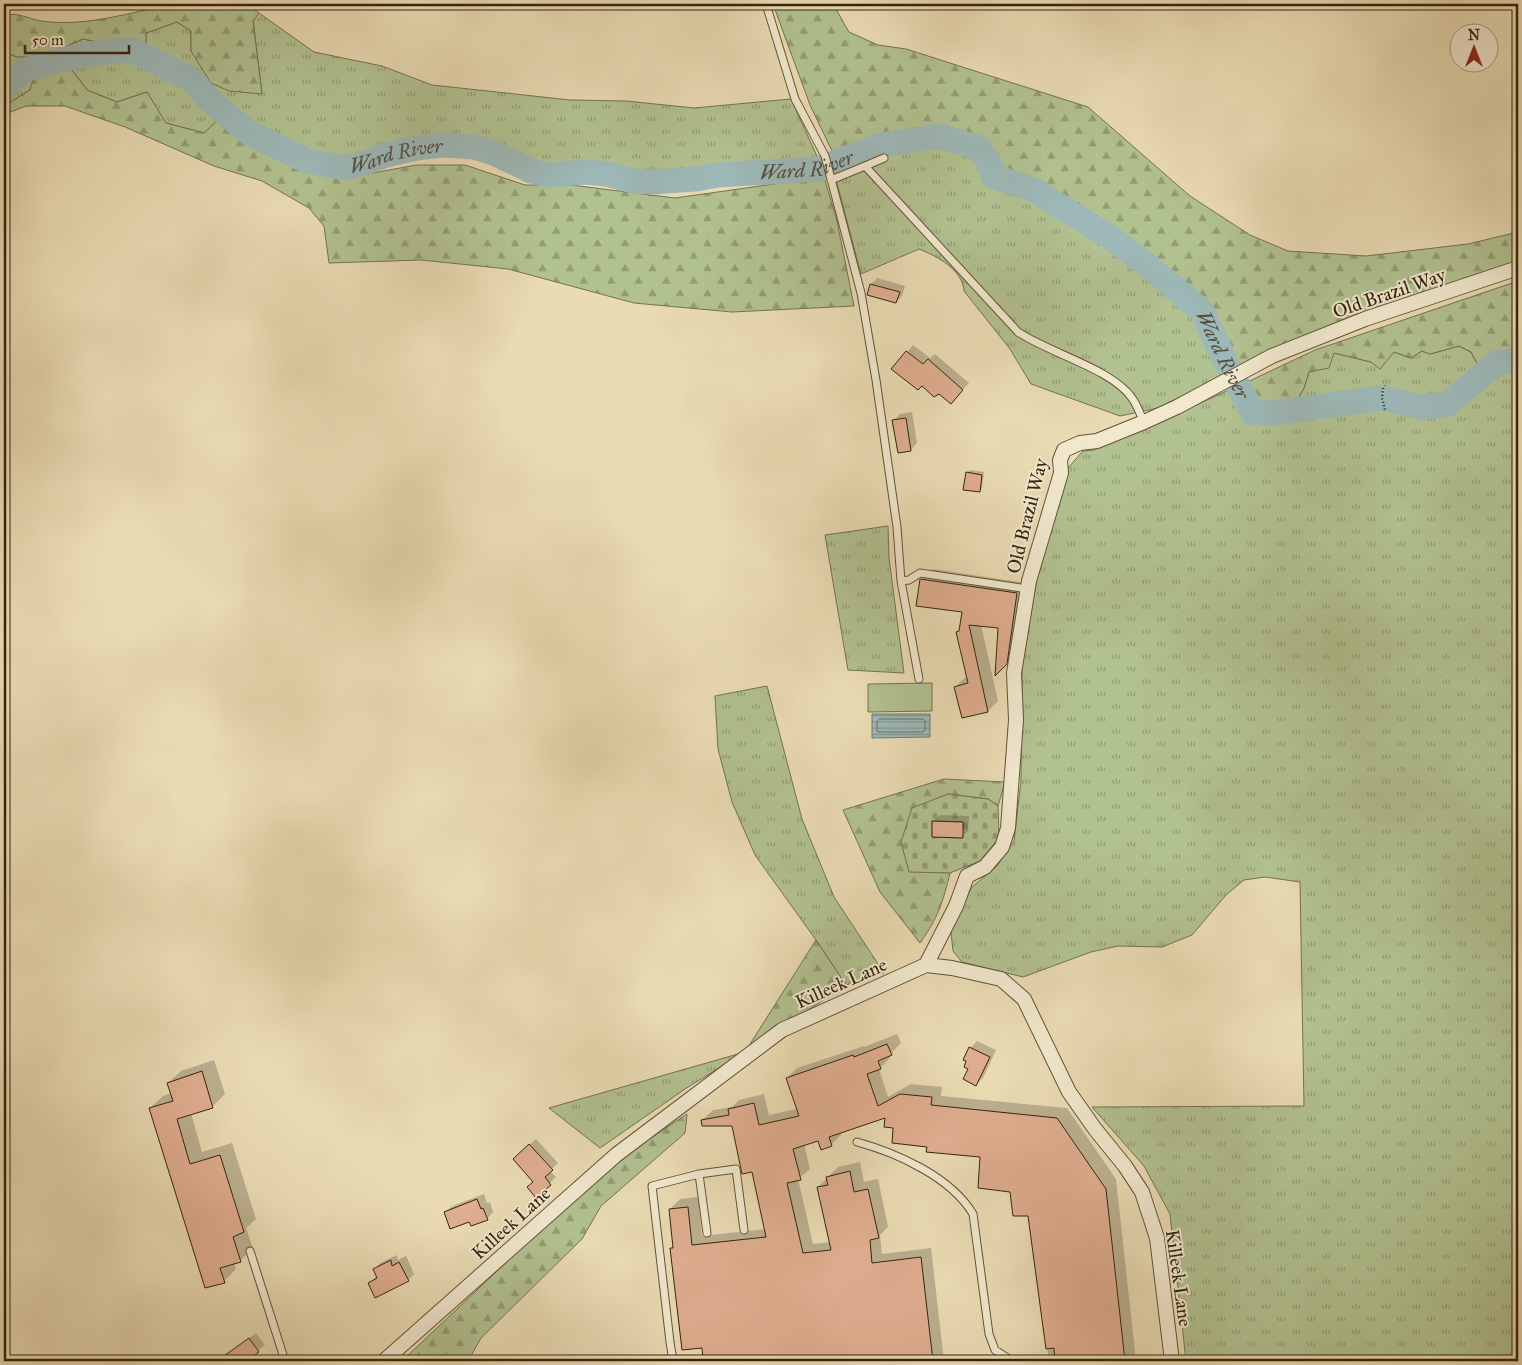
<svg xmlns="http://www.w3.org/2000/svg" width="1522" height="1365" font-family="'IM FELL Great Primer',serif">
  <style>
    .grass { fill: url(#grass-tufts); stroke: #74724f }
    .forest { fill: url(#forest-firs); stroke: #74724f }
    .cemetery { fill: url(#cemetery-stones); stroke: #74724f; fill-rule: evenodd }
    .pitch { fill: #b2c190; stroke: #74724f }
    .water { fill: url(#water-rules); stroke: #737d73 }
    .shadow { fill: #0003 }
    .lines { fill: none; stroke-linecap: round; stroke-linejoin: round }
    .shore { stroke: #696e62; stroke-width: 1 }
    .river { stroke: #9db8b7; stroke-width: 25 }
    .building { fill: #dfad8f; stroke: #35240e }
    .lane-casing { stroke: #625237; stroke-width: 9 }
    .street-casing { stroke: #625237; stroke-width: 16 }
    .path { stroke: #35240e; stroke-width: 2.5; stroke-dasharray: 1 2.5; stroke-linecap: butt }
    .lane { stroke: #f1e8ce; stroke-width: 7 }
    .street { stroke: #f1e8ce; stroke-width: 14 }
    .labels { text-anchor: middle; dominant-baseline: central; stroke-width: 4; stroke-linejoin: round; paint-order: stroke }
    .street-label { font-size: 19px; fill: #35240e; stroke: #f1e8ce }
    .water-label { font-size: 20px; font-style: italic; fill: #545041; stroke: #f1e8ce }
  </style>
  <defs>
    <pattern id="grass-tufts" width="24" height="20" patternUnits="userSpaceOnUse" patternTransform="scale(1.25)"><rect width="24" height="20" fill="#b2c190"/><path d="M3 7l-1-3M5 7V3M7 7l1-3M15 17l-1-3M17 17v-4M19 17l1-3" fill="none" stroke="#929d74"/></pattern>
    <pattern id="forest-firs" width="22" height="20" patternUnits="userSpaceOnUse" patternTransform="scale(1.25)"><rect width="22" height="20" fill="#b2c190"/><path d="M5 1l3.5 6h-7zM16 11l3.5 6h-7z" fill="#929d74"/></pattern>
    <pattern id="cemetery-stones" width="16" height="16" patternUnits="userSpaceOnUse" patternTransform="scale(1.25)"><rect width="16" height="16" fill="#b2c190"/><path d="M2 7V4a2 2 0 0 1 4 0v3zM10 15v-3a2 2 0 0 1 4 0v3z" fill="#929d74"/></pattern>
    <pattern id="water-rules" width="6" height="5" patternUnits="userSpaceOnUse" patternTransform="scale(1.25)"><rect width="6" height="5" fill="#9db8b7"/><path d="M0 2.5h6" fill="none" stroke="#819593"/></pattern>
  </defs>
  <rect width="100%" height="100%" fill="#eadbb3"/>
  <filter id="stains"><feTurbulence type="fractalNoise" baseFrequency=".004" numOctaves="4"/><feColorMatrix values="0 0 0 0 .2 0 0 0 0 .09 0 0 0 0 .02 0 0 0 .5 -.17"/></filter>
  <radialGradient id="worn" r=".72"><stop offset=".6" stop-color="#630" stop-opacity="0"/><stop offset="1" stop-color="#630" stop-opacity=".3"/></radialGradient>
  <path class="grass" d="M259 13 314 52 382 66 432 85 570 100 626 101 694 108 791 99 820 163 717 169 653 179 584 168 549 170 527 166 500 152 469 143H428L386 149 345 162 310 157 284 145 243 120 235 131 220 119 204 133 165 123 147 92 117 102 87 90 69 66 4 106V52L17 57 44 56 83 39 146 52V33L177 22 191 31V51L262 94 253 20Z
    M941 138 978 150 989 168 991 180 1032 193 1144 266 1199 313 1226 374 1158 408 1120 416 1031 384 1010 349 964 291C963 270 937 256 919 249L861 274 833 168 883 147Z
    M1459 346 1471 352 1478 365 1470 378 1458 383 1453 393C1433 396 1409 399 1389 392L1385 385 1378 392 1343 396 1328 394 1317 399 1296 402 1304 388 1309 372 1334 353 1371 362 1394 352 1411 358 1422 351 1430 354Z
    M1518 364V1361H1186L1170 1214 1144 1166 1092 1107 1304 1106 1300 882 1265 877 1244 880 1226 895 1192 935 1162 947 1118 946 1091 952 1023 977 962 962 953 951 951 932 971 888 997 866 1014 841 1021 781 1022 668 1039 566 1068 468 1083 451 1094 450 1164 420 1233 388 1252 417 1276 418 1299 416 1331 408 1393 404 1445 416 1501 366Z
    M888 526 889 558 904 673 848 670 825 535Z
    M767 686 802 819 834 897 884 973 846 985 816 940 755 855 732 802 718 749 715 696Z
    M745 1052 685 1089 600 1148 549 1108Z"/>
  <path class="forest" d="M169 4H245L259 13 253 21 262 94 229 91 211 83 191 51V31L177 22 146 33V52L83 39 44 56 17 57 4 52V16C16 11 29 19 41 21 83 27 124 14 165 6Z
    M773 4H833L849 32 878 45 906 49 1088 107 1190 196 1250 235 1288 251 1366 256 1468 244 1518 232V261L1237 371 1206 307 1153 256 1099 217 1036 184 1003 173 981 139 939 130 890 132 832 151 810 105Z
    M69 66 87 90 117 102 147 92 166 123 204 133 220 118 235 131 306 167 357 176 416 165H465L525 185H571L675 198 824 177 837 221 854 306 732 312 634 303 508 269 421 260 329 263 324 226 309 208 262 181 214 166 125 127 65 106H26L8 113 4 118V106L30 90 34 77Z
    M1518 281V352L1493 355 1478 365 1471 352 1459 346 1430 354 1422 351 1411 358 1394 352 1380 369 1371 362 1334 353 1329 368 1309 372 1304 388 1296 402 1262 408 1254 406 1243 384 1315 350Z
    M944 779 1005 782 998 806 988 799 948 794 909 871 950 873C943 902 938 918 920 943L880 892 843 810Z
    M816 940 846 985 745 1052Z
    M687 1114 685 1133 601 1206 582 1239 481 1338 468 1361H402L607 1167Z"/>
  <path class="cemetery" d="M948 794 988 799 998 806 999 838 980 861 950 873 909 872 901 842 912 808ZM932 821 963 822 962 838 932 837Z"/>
  <path class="pitch" d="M932 683V711L868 712V684Z"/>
  <path class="water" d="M872 714H930V737L872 738Z"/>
  <path class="shadow" d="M877 278 905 286 902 296 896 302 871 284Z
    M913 345 930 358 935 354 969 383 957 396 939 392 922 385 893 369Z
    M912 412 917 443 911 450 899 452 894 420 900 414Z
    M970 470 984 472 982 488 980 491 967 473Z
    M933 569 1027 583 1017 652 996 673 1000 627 981 625 998 701 988 711 955 687 967 676 957 632 961 628 964 611 918 605 922 579Z
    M940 815 969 816 968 831 962 837 933 822Z
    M897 1034 901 1043 889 1055 890 1058 879 1069 888 1097 911 1084 942 1087 941 1096 1067 1108 1116 1179 1136 1361H1049L1030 1215 981 1156 929 1146 895 1127 886 1117 840 1132 841 1135 831 1145 819 1139 804 1144 810 1169 798 1179 813 1244 830 1242 818 1187 838 1167 860 1162 864 1182 878 1179 888 1227 880 1235 882 1254 931 1248 944 1361 954 1360 955 1361H705L703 1346 672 1248 674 1245 670 1209 680 1199 698 1197 702 1236 766 1229 753 1171 733 1125 702 1120 713 1110 732 1107 739 1100 764 1094 769 1115 797 1109 787 1078 797 1068 864 1046V1047Z
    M977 1041 996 1050 983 1078 976 1084 968 1061 965 1059 970 1048Z
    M214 1060 225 1094 213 1106 191 1113 202 1152 232 1143 256 1219 246 1228 253 1248 240 1261 234 1262 236 1269 224 1281 150 1108 163 1096 172 1093 168 1083 181 1071Z
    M536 1139 558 1163 550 1171 556 1177 536 1196 534 1182 521 1153Z
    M484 1194 487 1203 490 1202 493 1212 487 1219 445 1212 452 1206Z
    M397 1255 398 1260 406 1256 414 1274 408 1280 369 1283 377 1276 374 1270 380 1263Z
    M256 1333 265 1345 246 1361H218Z"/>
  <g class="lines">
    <path class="shore" d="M880 719H923L925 721V730L922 732H879L877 731V722Z"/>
    <path class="river" id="s1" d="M4 89 8 83 27 69 60 60 96 53 132 50 194 81 207 98 249 133 307 161 345 168 371 161 386 155 416 148 444 145 474 147 494 153 531 171 546 175 587 172 606 174 632 181 651 182 696 179 718 175 819 169 881 145 940 136 979 148 992 168 993 176 1034 190 1111 238 1145 263 1202 311 1229 369 1253 413H1273L1382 398 1421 407 1446 405 1498 362 1518 361"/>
  </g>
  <path class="building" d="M870 284 900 292 896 303 867 295Z
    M906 351 923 364 928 359 963 390 951 404 939 394 934 397 922 386 918 390 891 369Z
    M906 418 911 451 898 453 892 420Z
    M966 472 982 475 980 492 963 490Z
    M920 579 1017 593 1007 664 995 676 998 628 969 625 988 712 962 718 954 687 968 683 956 632 959 631 962 612 916 606Z
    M932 821 963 822V838L932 837Z
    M887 1044 892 1055 878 1061 881 1069 867 1074 878 1106 900 1094 932 1097 931 1105 1057 1118 1106 1189 1125 1361H1055L1054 1348 1046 1349 1028 1216H1013L1010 1192 978 1188 980 1157 926 1152 927 1147 892 1143 893 1128 884 1127 885 1118 829 1137 832 1146 821 1150 818 1141 793 1149 801 1180 787 1183 803 1253 831 1250 817 1187 828 1185 826 1177 850 1171 854 1192 868 1189 879 1238 870 1240 872 1263 921 1257 933 1361H703L702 1348 682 1350 670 1248H673L669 1209 688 1207 692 1245 766 1237 752 1172 742 1174 732 1126H702L701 1120 729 1115 728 1109 754 1103 759 1125 799 1116 786 1078 853 1055 854 1057Z
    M969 1047 990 1057 976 1086 963 1079 968 1069 964 1067 966 1061 963 1060Z
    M202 1071 213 1108 177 1119 190 1164 220 1155 244 1232 233 1237 241 1262 220 1268 225 1283 205 1288 149 1108 173 1101 167 1083Z
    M529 1144 553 1170 545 1177 551 1185 536 1198 527 1187 533 1182 513 1159Z
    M477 1199 481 1209 483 1208 488 1220 471 1226 469 1222 450 1229 444 1212Z
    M391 1260 392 1266 399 1262 409 1281 375 1298 368 1283 377 1278 373 1269Z
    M249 1338 259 1352 247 1361H217Z"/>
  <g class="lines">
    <defs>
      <path id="lane" d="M766 4 795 99 825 156 861 293 876 380 897 527 901 581 919 679
        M865 166 884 158
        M831 180 865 166 1018 332C1049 353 1112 369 1132 398 1137 405 1140 414 1144 422
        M901 581 909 580 920 573 1028 589
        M857 1142C897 1153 951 1177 973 1214L989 1334 995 1350 1012 1361
        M699 1174 707 1233
        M250 1251 285 1361
        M673 1361 670 1342 652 1186 699 1174 736 1169 744 1230"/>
      <path id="street" d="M926 965 956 906 967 876 985 867 1002 847 1008 828 1016 720 1014 673 1029 581 1061 473 1060 460 1064 450 1080 443 1097 441 1144 422 1177 407 1272 356 1365 319 1518 268
        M384 1361 616 1155 782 1030 926 965 952 968 1001 979 1024 999 1069 1092 1095 1129 1125 1166 1142 1192 1157 1238 1172 1361"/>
    </defs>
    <use href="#lane" class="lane-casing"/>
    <use href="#street" class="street-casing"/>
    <path class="path" d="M1383 388 1382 398 1385 410"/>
    <use href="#lane" class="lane"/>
    <use href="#street" class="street"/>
  </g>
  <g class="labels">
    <g class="street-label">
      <text transform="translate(1389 293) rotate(-19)">Old Brazil Way</text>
      <text transform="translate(1027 516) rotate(-76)">Old Brazil Way</text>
      <text transform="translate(841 983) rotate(-24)">Killeek Lane</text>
      <text transform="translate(511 1223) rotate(-42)">Killeek Lane</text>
      <text transform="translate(1179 1278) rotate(82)">Killeek Lane</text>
    </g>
    <g class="water-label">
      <text stroke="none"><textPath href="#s1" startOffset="439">Ward River</textPath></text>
      <text stroke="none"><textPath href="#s1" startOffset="859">Ward River</textPath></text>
      <text stroke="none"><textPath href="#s1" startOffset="1369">Ward River</textPath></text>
    </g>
  </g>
  <rect width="1522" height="1365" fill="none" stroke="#eadbb3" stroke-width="20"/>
  <rect x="5" y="5" width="1512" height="1355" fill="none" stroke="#35240e" stroke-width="2.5"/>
  <rect x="10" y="10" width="1502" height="1345" fill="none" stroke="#35240e"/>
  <g transform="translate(1474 48)"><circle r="24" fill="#f1e8ce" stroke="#a69a81"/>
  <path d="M0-4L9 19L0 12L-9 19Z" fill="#8f2418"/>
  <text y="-8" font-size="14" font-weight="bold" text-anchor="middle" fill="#35240e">N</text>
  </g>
  <path d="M25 45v8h104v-8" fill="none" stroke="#35240e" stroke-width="2.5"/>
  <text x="32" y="45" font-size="15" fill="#35240e" stroke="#f1e8ce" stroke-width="4" paint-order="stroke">50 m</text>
  <rect width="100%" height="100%" filter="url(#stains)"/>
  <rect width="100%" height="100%" fill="url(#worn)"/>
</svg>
